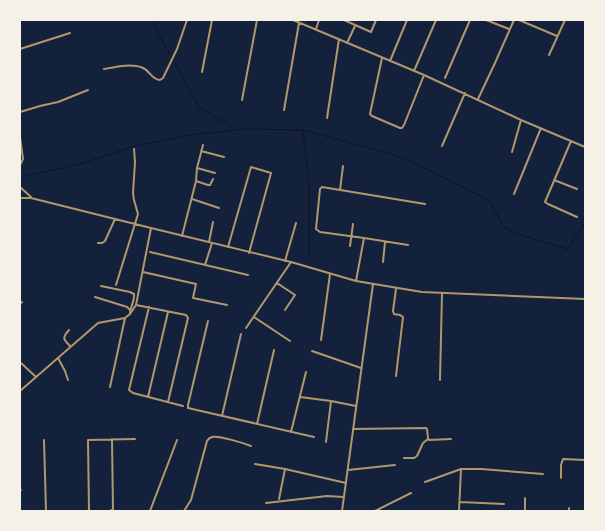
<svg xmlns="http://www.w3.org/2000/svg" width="605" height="531" font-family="'Libre Baskerville',serif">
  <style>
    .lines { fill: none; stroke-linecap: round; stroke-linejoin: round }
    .stream { stroke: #0b132b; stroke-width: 1 }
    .minor { stroke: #b1986c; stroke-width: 2 }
    .tertiary { stroke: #b1986c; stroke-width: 2 }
  </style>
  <rect width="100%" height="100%" fill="#14213d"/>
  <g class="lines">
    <path class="stream" d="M151 20 199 107 235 129
      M303 131 309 185V259
      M20 177 80 164 132 147 190 135 243 129 303 130 391 154 417 164 489 200 505 228 524 236 568 249 584 224 585 226"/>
    <path class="minor" d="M293 20 424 75 521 120 585 147
      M344 20 371 32 376 20
      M486 20 509 29
      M519 20 557 36
      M316 29 319 20
      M347 43 355 26
      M20 49 70 33
      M549 55 565 20
      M382 58 370 114 372 116 400 128H402L404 125 424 75
      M390 61 407 20
      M104 69C115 67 132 63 143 68 150 71 152 80 160 80L163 78 177 49 187 20
      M414 71 436 20
      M202 72 212 20
      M445 78 470 20
      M478 99 495 63 514 20
      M242 100 257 20
      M284 110 299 23
      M20 112 40 106 58 102 88 90
      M327 118 339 39
      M20 137 23 159 20 165
      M571 141 545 202 548 204 577 217
      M442 146 465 93
      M201 151 224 157
      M512 152 521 120
      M197 168 215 173
      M554 180 577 189
      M196 181 208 185H210L213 179
      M20 187 31 197
      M340 190 343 166
      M514 194 541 128
      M20 198H31L151 228
      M192 199 219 208
      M182 236 196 181 197 168 203 145
      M364 238 408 245
      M209 242 213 222
      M98 243H102L105 241 115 219
      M350 246 353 224
      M228 247 251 167 271 173 249 253
      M150 252 248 275
      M285 261 296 223
      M383 262 385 242
      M205 265 212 243
      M143 272 196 284 193 298 227 305
      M356 281 364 238 320 232 316 229 320 189 322 187 425 204
      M277 283 295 295 285 310
      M116 285 138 214 134 200 133 193 135 162 134 149
      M101 286 130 292 134 294C135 301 130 307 130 314
      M95 297 124 306 127 307 130 310
      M20 304 22 302
      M136 305 186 315 188 318 168 402
      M149 307 129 390 133 393 183 406
      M254 317 290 341
      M208 321 188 405V408L314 437
      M246 328 291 262
      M69 330C62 338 63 339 70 346
      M321 340 330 274
      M312 351 361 368
      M58 358 65 371 68 380
      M21 363 36 377
      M396 376 403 317 400 315 394 314 393 311 396 289
      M440 380 442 293
      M110 387 125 318
      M148 397 168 312
      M300 397 331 401 356 406
      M222 416 241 334
      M257 424 274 350
      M353 429 426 428 427 429 428 438 429 440 451 439
      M291 432 306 372
      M44 440 46 511
      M326 442 331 401
      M404 458H414L417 456 423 443 428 439
      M255 464 285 469 346 483
      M348 470 395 465
      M561 478V465L563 459 585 460
      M425 482 461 469H481L543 474
      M20 490H21
      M279 499 285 469
      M460 502 504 504
      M266 503 327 496 344 497
      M89 511 88 440 135 439
      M89 511H110L113 509 112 439
      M150 511 177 440
      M184 511 191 500 207 441C208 439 209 438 212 437 218 435 243 443 251 446
      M375 511 411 493
      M459 511 461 469
      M525 511V498
      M569 511V508"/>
    <path class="tertiary" d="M20 391 98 323 125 318 130 314 136 305 151 228 291 262 356 281 422 292 585 299
      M342 511 373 284"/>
  </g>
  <rect width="605" height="531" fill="none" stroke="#f6f1e7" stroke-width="42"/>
</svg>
